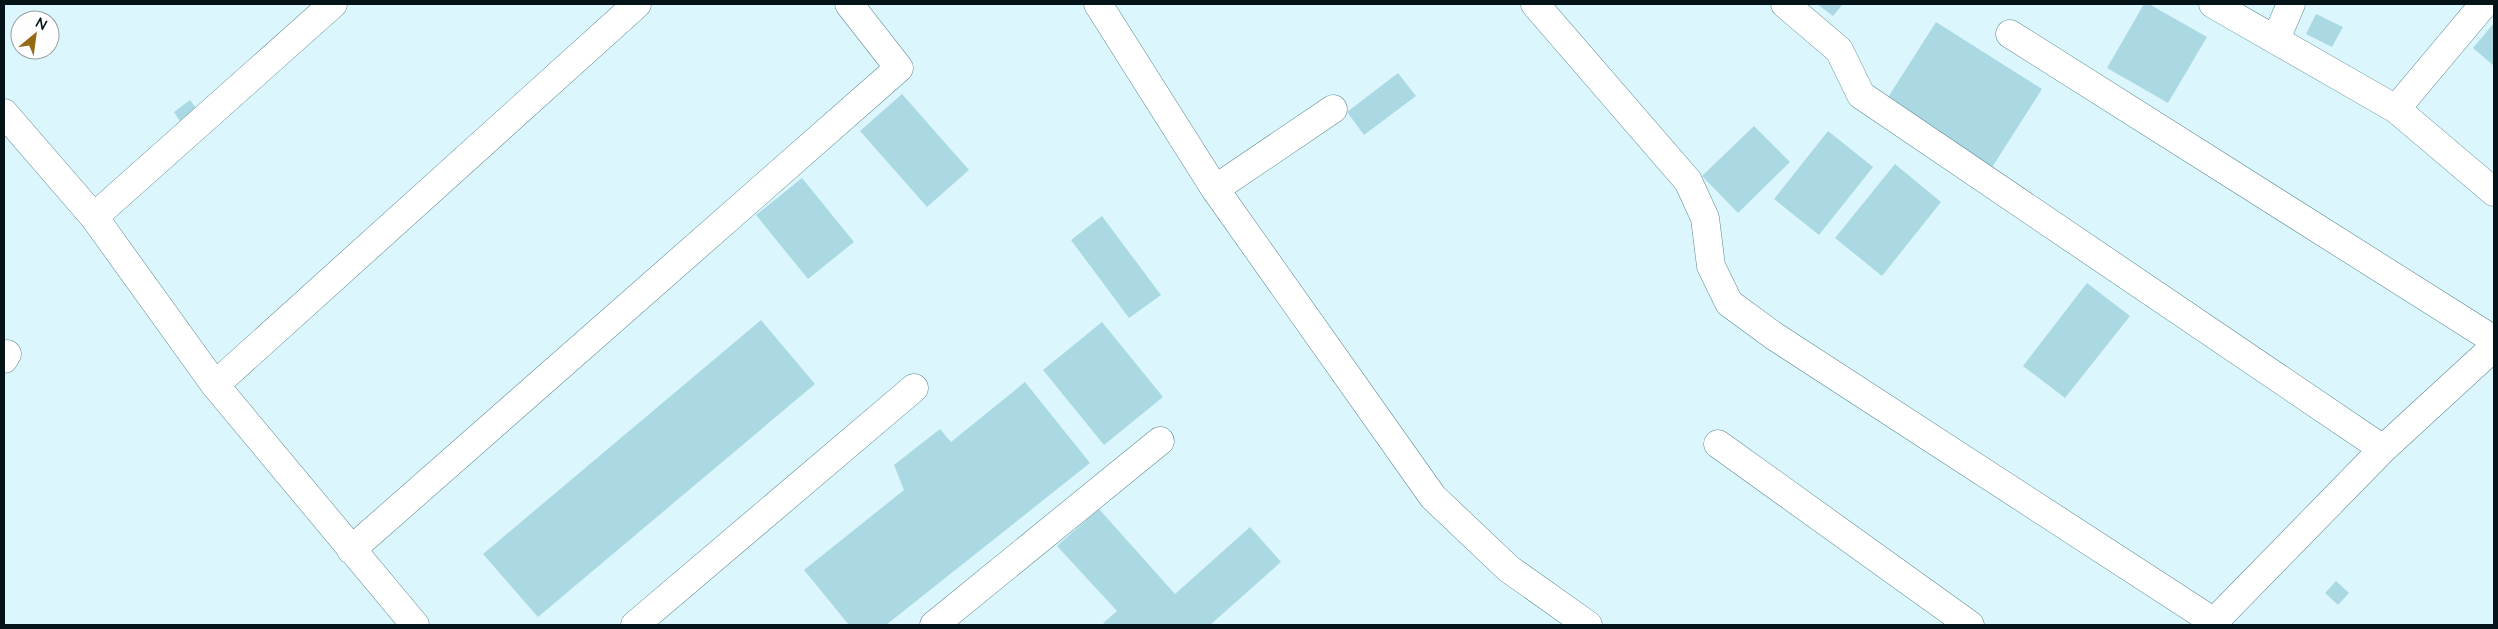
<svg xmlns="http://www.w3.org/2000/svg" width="2498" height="629" font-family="Lato,sans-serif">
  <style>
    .building { fill: #abd9e3 }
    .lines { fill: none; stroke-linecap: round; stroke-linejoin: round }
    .street-casing { stroke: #5b8790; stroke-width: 29 }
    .street { stroke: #fff; stroke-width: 28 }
  </style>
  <rect width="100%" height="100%" fill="#dbf7fd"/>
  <path class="building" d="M1817 4H1843L1833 16Z
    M2144 4H2149L2207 37 2168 103 2107 68Z
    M2316 14 2343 27 2332 47 2306 34Z
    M1936 22 2042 89 1991 169 1885 102Z
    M2494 23V66L2473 48Z
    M1398 73 1416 96 1364 135 1347 112Z
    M902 94 969 170 927 207 860 131Z
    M190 100 202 116 185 129 174 112Z
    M1754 126 1790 162 1738 213 1702 176Z
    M1828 131 1873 167 1819 235 1774 199Z
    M1895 164 1941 202 1882 276 1835 238Z
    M802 178 854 242 808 279 756 215Z
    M1102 216 1161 295 1129 318 1071 240Z
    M2087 283 2130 316 2065 398 2023 366Z
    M761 320 815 384 538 617 483 554Z
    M1102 322 1163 397 1104 445 1043 370Z
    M1025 382 1090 463 886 625H849L804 570 904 490 894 465 940 429 951 442Z
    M1099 509 1175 594 1250 527 1281 562 1210 625H1106L1103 623 1117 611 1057 546Z
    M2336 581 2349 593 2338 605 2325 593Z"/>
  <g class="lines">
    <defs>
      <path id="street" d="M1098 4 1215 189 1433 497 1509 569 1588 625
        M1535 4 1688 181 1705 218 1711 266 1729 303 1774 336 2214 622
        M1785 4 1839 50 1861 95 2383 449
        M2213 4 2396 109 2494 192
        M2010 34 2494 340
        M2276 39 2291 4
        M2396 109 2484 4
        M4 113 94 217 215 385 415 625
        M1215 189 1333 109
        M94 217 333 4
        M4 359 7 354
        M215 385 637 4
        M1718 444 1970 625
        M351 550 899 68 849 4
        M635 625 914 388
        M934 625 1160 441
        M2211 625 2383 449 2494 347"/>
    </defs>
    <use href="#street" class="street-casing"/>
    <use href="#street" class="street"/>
  </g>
  <rect width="2498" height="629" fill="none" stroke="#031317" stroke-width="10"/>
  <g transform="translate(35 35) rotate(29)"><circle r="24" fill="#fefefe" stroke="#9aa0a2"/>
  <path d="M0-4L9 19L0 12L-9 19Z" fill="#946914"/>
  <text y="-8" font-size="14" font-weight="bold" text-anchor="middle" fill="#031317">N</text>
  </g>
</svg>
